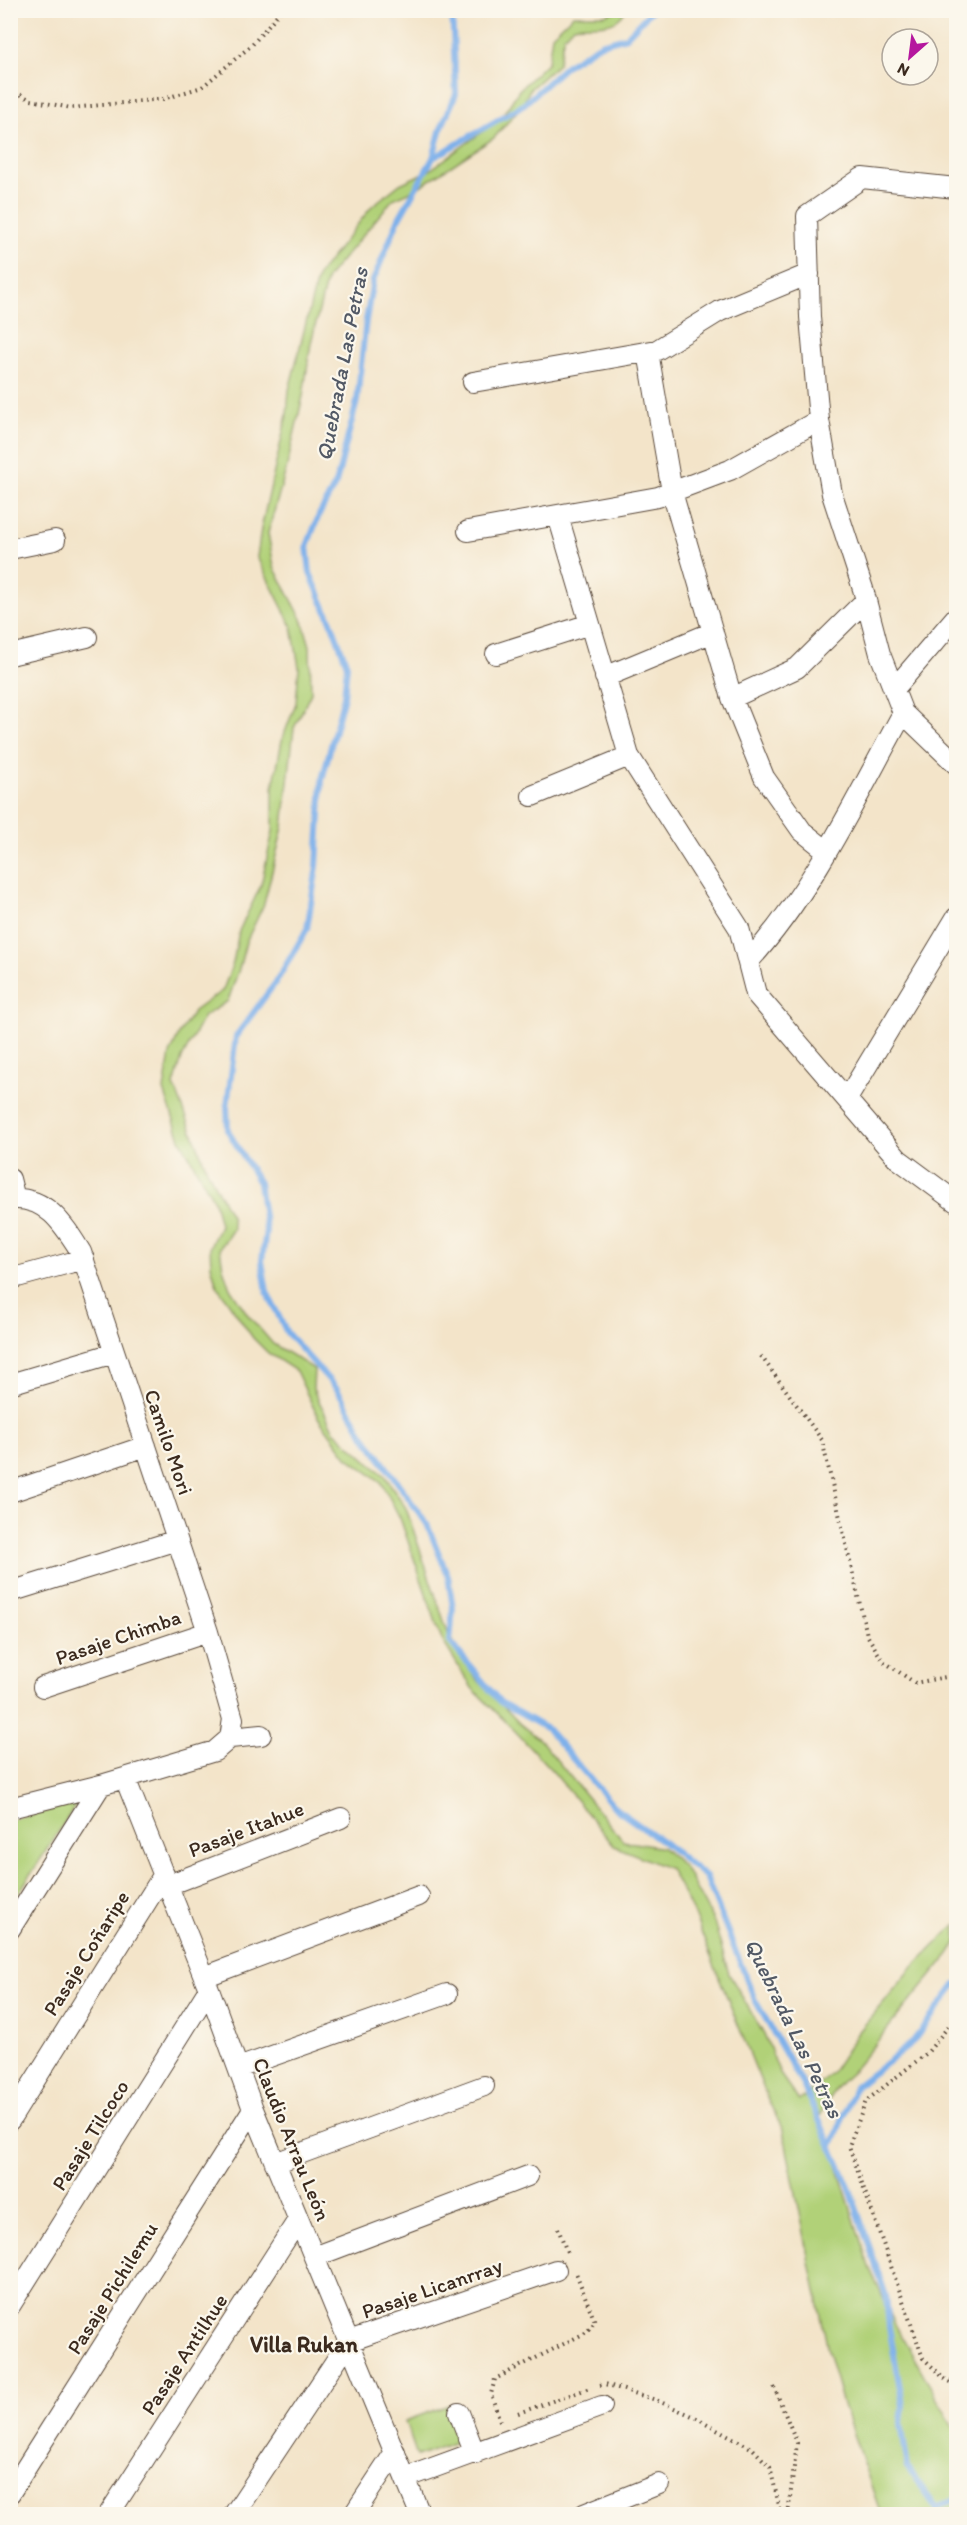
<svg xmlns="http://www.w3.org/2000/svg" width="967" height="2525" font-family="Itim,sans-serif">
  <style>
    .green { fill: #b1d178; stroke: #767e4b; stroke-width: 1.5 }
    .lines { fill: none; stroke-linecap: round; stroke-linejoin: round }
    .stream { stroke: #7eb0ea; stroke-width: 6 }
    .minor-casing { stroke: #574638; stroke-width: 22 }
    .path { stroke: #574638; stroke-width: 4; stroke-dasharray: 1.5 4.5; stroke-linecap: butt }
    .minor { stroke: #fff; stroke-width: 20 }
    .labels { text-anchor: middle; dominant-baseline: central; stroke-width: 4.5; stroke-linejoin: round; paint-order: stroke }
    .street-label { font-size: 21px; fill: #3b2a1e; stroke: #fbf7ec }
    .water-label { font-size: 22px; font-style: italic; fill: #525965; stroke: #fbf7ec }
    .neighbourhood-label { font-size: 22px; font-weight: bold; fill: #3b2a1e; stroke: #fbf7ec }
  </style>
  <rect width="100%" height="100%" fill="#fbf7ec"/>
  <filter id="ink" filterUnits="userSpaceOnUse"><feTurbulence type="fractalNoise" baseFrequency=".0167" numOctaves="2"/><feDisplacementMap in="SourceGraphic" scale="12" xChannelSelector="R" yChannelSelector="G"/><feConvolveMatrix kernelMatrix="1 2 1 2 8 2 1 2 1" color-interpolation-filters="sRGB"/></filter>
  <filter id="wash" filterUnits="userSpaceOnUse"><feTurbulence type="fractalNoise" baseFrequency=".008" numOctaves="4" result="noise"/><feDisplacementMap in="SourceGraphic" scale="24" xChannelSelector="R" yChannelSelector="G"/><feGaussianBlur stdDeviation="1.35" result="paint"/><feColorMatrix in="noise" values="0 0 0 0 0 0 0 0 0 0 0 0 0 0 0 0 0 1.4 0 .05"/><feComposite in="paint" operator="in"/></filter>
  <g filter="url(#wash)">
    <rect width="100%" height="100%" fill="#f3e4c9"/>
    <path class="green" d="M615 11H625C615 30 593 23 574 26L564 36 558 64 530 89 523 104 494 138 416 189 393 199 327 278 311 343 303 396 287 466 268 533 274 567 302 619 310 646 311 693 294 728 283 827 264 904 246 942 239 969 228 1001 204 1016 182 1058 174 1085 207 1170 231 1216 233 1229 220 1248 223 1268 230 1288 248 1315 273 1344 314 1369 313 1389 334 1431 385 1476 406 1508 448 1633 476 1678 519 1723 542 1742 623 1841 663 1848 684 1867 714 1922 729 1974 766 2038 780 2074 799 2101 832 2072 857 2034 913 1967 956 1924V1943L949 1954 851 2073C834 2087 826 2102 818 2121L836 2162 869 2267 894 2322 956 2432V2514H881L844 2408 829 2355 783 2130 769 2102 693 1912 670 1869 614 1846 555 1774 517 1733 472 1688 442 1640 400 1518 381 1482 347 1457 319 1419 296 1371 268 1353 253 1338 217 1286 211 1265 210 1247 220 1225 214 1201 180 1139 164 1090 170 1054 179 1034 194 1011 223 990 233 963 239 931 261 885 273 831V788L282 740 296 703 299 667 292 627 257 557 261 529 287 415 289 390 318 275 372 206 400 184 430 170 501 118 519 90 548 62 552 35 573 15H605Z
      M77 1803 11 1905V1820Z
      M449 2405 461 2440 417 2456 405 2421Z"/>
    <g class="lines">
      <path class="stream" d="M452 10 456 94 440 131 433 158 399 218 373 281 366 320 357 401 336 483 319 515 307 546 310 573 332 624 347 665 344 696 322 780 317 866 307 929 276 982 236 1036 227 1106 228 1131 259 1183 266 1230 262 1261 267 1292 287 1333 337 1389 363 1434 427 1524 448 1576 453 1608 450 1642 500 1702 547 1729 616 1809 666 1844 706 1877 755 2000 803 2085 849 2186 886 2296 889 2327 903 2405 901 2423 908 2468 937 2509V2514
        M433 158 523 105 567 65 601 44 626 37 652 10
        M831 2148 855 2087 911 2044 956 1984
        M937 2509 956 2498"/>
    </g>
  </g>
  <g filter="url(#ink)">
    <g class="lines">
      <defs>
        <path id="minor" d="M956 188 862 178 807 216 810 317 819 420 832 494 863 589 880 654 903 713 956 764
          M648 352 672 492 732 698 764 777 802 831 827 851
          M473 382 657 350 720 311 809 274
          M558 516 629 756 739 928 756 994 898 1159 956 1202
          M468 531 658 497 730 470 819 420
          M10 549 55 540
          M496 654 590 624
          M10 655 87 637
          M605 677 713 632
          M895 688 956 617
          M732 698 797 668 866 600
          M532 796 629 756
          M749 961C814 889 856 798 903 713
          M847 1099 956 918
          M10 1179 15 1199
          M10 1199C47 1196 64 1225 81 1252L208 1632 233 1719 230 1738
          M10 1279 84 1259
          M10 1384 114 1353
          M10 1492 146 1446
          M10 1592 177 1540
          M43 1687 208 1632
          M125 1778 209 1989 253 2109 420 2514
          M10 1808 101 1785 215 1751 230 1738 261 1735
          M168 1885 341 1818
          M10 1929 101 1785
          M204 1977 419 1896
          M238 2068 447 1994
          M10 2120 164 1874
          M275 2163 484 2086
          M314 2257 528 2176
          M10 2306 209 1989
          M459 2413 475 2454
          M405 2478 602 2406
          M10 2493 253 2109
          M109 2514 298 2220
          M234 2514 349 2341 556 2270
          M354 2514 395 2452
          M584 2514 659 2484"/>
      </defs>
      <use href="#minor" class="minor-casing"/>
      <path class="path" d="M10 89 31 100 71 108 163 99 202 87 252 45 281 10
        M761 1356 822 1440 867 1635 883 1661 915 1683 956 1675
        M956 2017 927 2053 866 2101 849 2146 923 2358 946 2380 956 2384
        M558 2228 568 2255
        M600 2385 605 2384 656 2400 697 2418 753 2449 770 2467 781 2514
        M774 2387 797 2443 788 2514
        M518 2413 590 2388
        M500 2421 491 2394 495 2379 587 2332 595 2322 576 2273"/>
      <use href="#minor" class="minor"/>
    </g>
  </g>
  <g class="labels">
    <g class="street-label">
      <text transform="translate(169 1442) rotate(71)">Camilo Mori</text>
      <text transform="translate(118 1637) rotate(-19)">Pasaje Chimba</text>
      <text transform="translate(246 1829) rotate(-21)">Pasaje Itahue</text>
      <text transform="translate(86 1953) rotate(-58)">Pasaje Coñaripe</text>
      <text transform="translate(90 2135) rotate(-58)">Pasaje Tilcoco</text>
      <text transform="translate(292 2139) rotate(68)">Claudio Arrau León</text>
      <text transform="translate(112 2288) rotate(-58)">Pasaje Pichilemu</text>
      <text transform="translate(432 2288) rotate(-19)">Pasaje Licanrray</text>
      <text transform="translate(184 2354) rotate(-57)">Pasaje Antilhue</text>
    </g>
    <g class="water-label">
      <text transform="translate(342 364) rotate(-79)">Quebrada Las Petras</text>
      <text transform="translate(794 2028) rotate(64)">Quebrada Las Petras</text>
    </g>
    <g class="neighbourhood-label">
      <text x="304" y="2344">Villa Rukan</text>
    </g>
  </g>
  <rect width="967" height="2525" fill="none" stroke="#fbf7ec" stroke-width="36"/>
  <g transform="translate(910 57) rotate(208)"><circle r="28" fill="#fbf7ec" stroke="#aea59a" stroke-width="1.5"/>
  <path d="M0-4.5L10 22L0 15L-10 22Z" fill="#b5179e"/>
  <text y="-9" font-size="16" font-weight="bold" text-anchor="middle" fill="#3b2a1e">N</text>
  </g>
</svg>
